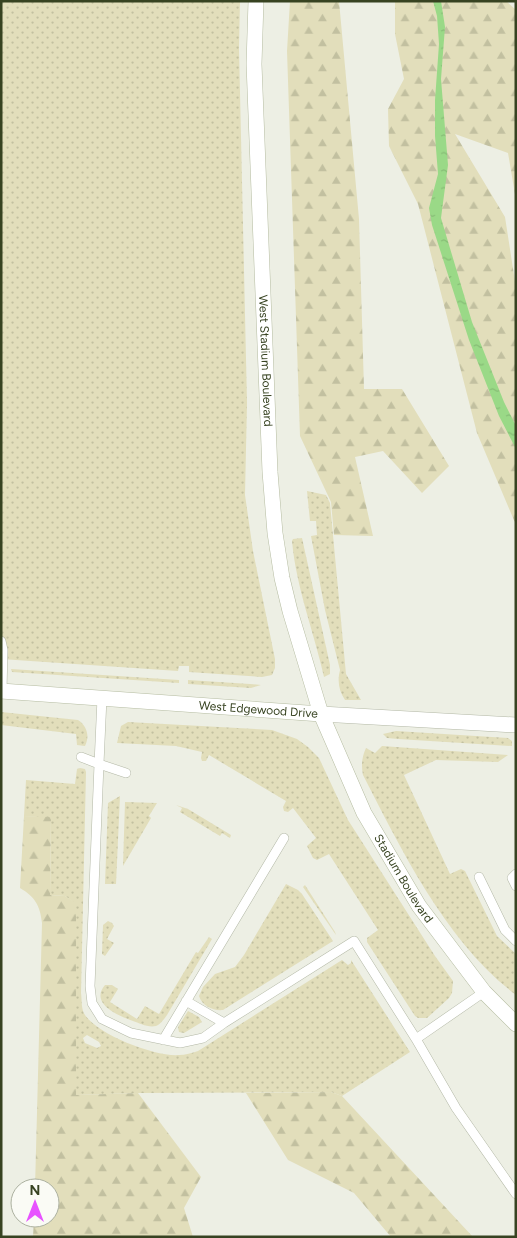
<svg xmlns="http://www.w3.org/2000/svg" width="517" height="1238" font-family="Figtree,sans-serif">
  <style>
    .grass { fill: url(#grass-dots); fill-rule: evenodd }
    .forest { fill: url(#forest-firs) }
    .water { fill: url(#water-ripples) }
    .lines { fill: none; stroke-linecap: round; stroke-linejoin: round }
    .service-casing { stroke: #b3b8a6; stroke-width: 10 }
    .tertiary-casing { stroke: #b3b8a6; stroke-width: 16 }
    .secondary-casing { stroke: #b5bca1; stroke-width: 16 }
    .service { stroke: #fff; stroke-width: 9 }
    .tertiary { stroke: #fff; stroke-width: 15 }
    .secondary { stroke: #fff; stroke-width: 15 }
    .labels { text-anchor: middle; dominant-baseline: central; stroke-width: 4.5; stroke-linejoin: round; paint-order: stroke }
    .street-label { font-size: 12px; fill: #374321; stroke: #fafbf5 }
  </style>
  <defs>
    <pattern id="grass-dots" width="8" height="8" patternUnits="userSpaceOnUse" patternTransform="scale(1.25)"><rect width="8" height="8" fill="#e2debb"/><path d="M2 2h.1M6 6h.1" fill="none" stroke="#c2c0a0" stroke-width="1.8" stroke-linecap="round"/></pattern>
    <pattern id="forest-firs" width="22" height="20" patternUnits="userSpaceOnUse" patternTransform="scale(1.25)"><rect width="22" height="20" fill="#e2debb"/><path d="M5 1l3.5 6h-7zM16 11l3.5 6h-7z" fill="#c2c0a0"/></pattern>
    <pattern id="water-ripples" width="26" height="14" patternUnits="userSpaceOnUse" patternTransform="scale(1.25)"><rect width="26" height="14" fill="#9ad987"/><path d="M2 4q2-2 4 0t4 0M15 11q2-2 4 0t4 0" fill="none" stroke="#85bb74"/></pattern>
  </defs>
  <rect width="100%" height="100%" fill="#edefe4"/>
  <path class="grass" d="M1 1H240L239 48 247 403 245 495 253 551 275 659V668L272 675 262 677 189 672V666H179L178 671 1 659Z
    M307 491 326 495 330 503 346 674 361 700H345C339 691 337 681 340 670L325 610 311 536 317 535 316 521H310Z
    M302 538 330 665V674L324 677C314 632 296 587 292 541L293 539Z
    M11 669 179 680V683L12 672Z
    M188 680 250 684 261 685 251 688 188 684Z
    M1 712 78 720C87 726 90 736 85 746L77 745 76 734 1 725Z
    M128 722 272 730 297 739 308 747 319 758 348 820 435 956 453 981 452 993 449 998 427 1018H418L415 1016 367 942V938L378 930 329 854 317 860 313 858 307 846 316 838 293 808 288 812 284 811 283 807 286 801 209 755 206 761H202L201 758 202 752 176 746 117 743 121 726Z
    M396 731 508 738 512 741V746L398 739 387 738 383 734Z
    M382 746 508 755 498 762 436 760 404 775 450 874 461 869 465 871 497 936 516 954V995C446 942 402 851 363 775 361 764 362 757 366 748L375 753Z
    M80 768 85 769 86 772 81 993C82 999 81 1010 85 1015 98 1035 156 1057 179 1055 185 1055 192 1053 198 1051L342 960 348 965 351 963V960L410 1052 342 1096 331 1092 138 1093 76 1095V904L65 896 50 895 51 818 24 816 26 780 75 784 77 769ZM87 1035 99 1042 101 1046 97 1048 85 1043 83 1038Z
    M120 796 116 884H105L108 803Z
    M125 802 157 803 149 816 151 818 123 866Z
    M176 805 188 809 231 835 230 838 222 833 220 836 180 812 182 808Z
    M286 884 298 890 302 894 333 941 223 1010C213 1011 202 1006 199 996L203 987 215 974 235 967 244 955Z
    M305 885 335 932 336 935 303 887Z
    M108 921 112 923 114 926 107 939 114 943 105 956 102 954 103 925Z
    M209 937 212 939 167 1015C164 1019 161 1024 156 1026 148 1028 139 1023 133 1021 119 1016 89 1004 105 985H112L118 989 110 1002 137 1019 145 1006 159 1014 196 952 198 953Z
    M188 1011 199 1017 202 1022 184 1033 179 1032 178 1027Z"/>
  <path class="forest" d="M290 1H339L359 219 364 389H402L449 466 422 493 383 451 355 457 373 536 334 535 331 502 300 436 287 51Z
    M395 1H506L516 10V200L508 153 455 134 505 217 516 288V525L477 433 418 204 389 146 388 109 404 79 395 34Z
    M24 816 51 817 50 895 65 896 76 903V1095L138 1093 201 1177 184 1208 193 1237H33L34 1218H50V1188H35L42 923C40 905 35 897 20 888Z
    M331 1092 342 1096 473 1237H391L354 1193 288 1160 246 1093Z"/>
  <path class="water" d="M433 1H441L445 27 441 79 448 165 441 218 472 322 504 402 516 426V449L499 416 469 340 432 225 429 208 438 174 435 136V100L439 44 437 16Z"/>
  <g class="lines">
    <defs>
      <path id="service" d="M1 641 3 650 2 691
        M81 757 99 764 102 698
        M126 773 99 764 90 986 92 1003 102 1019 131 1033 180 1043 203 1038 224 1023 354 941 416 1039 456 1108 516 1194
        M516 874 512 878 516 886
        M479 877 505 930 516 941
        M186 1001 224 1023
        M416 1039 484 992
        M163 1040 284 838"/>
      <path id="tertiary" d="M321 714 516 725"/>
      <g id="secondary">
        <path id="s1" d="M256 1 254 64 270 472 275 533 282 578 290 611 321 714 364 813 419 906 484 992 516 1024"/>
        <path id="s2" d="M1 691 321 714"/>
      </g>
    </defs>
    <use href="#service" class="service-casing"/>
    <use href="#tertiary" class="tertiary-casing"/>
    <use href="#secondary" class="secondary-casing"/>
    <use href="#service" class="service"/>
    <use href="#tertiary" class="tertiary"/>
    <use href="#secondary" class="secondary"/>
  </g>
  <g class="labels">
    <g class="street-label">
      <text stroke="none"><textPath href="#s1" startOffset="360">West Stadium Boulevard</textPath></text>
      <text stroke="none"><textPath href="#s2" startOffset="258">West Edgewood Drive</textPath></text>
      <text stroke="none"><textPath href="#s1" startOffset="904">Stadium Boulevard</textPath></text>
    </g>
  </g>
  <rect width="517" height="1238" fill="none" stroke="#374321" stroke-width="5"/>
  <g transform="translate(35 1203)"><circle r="24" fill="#fafbf5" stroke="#acb1a0"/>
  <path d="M0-4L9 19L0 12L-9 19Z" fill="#e752ff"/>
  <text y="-8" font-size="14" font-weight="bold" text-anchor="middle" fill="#374321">N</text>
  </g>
</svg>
